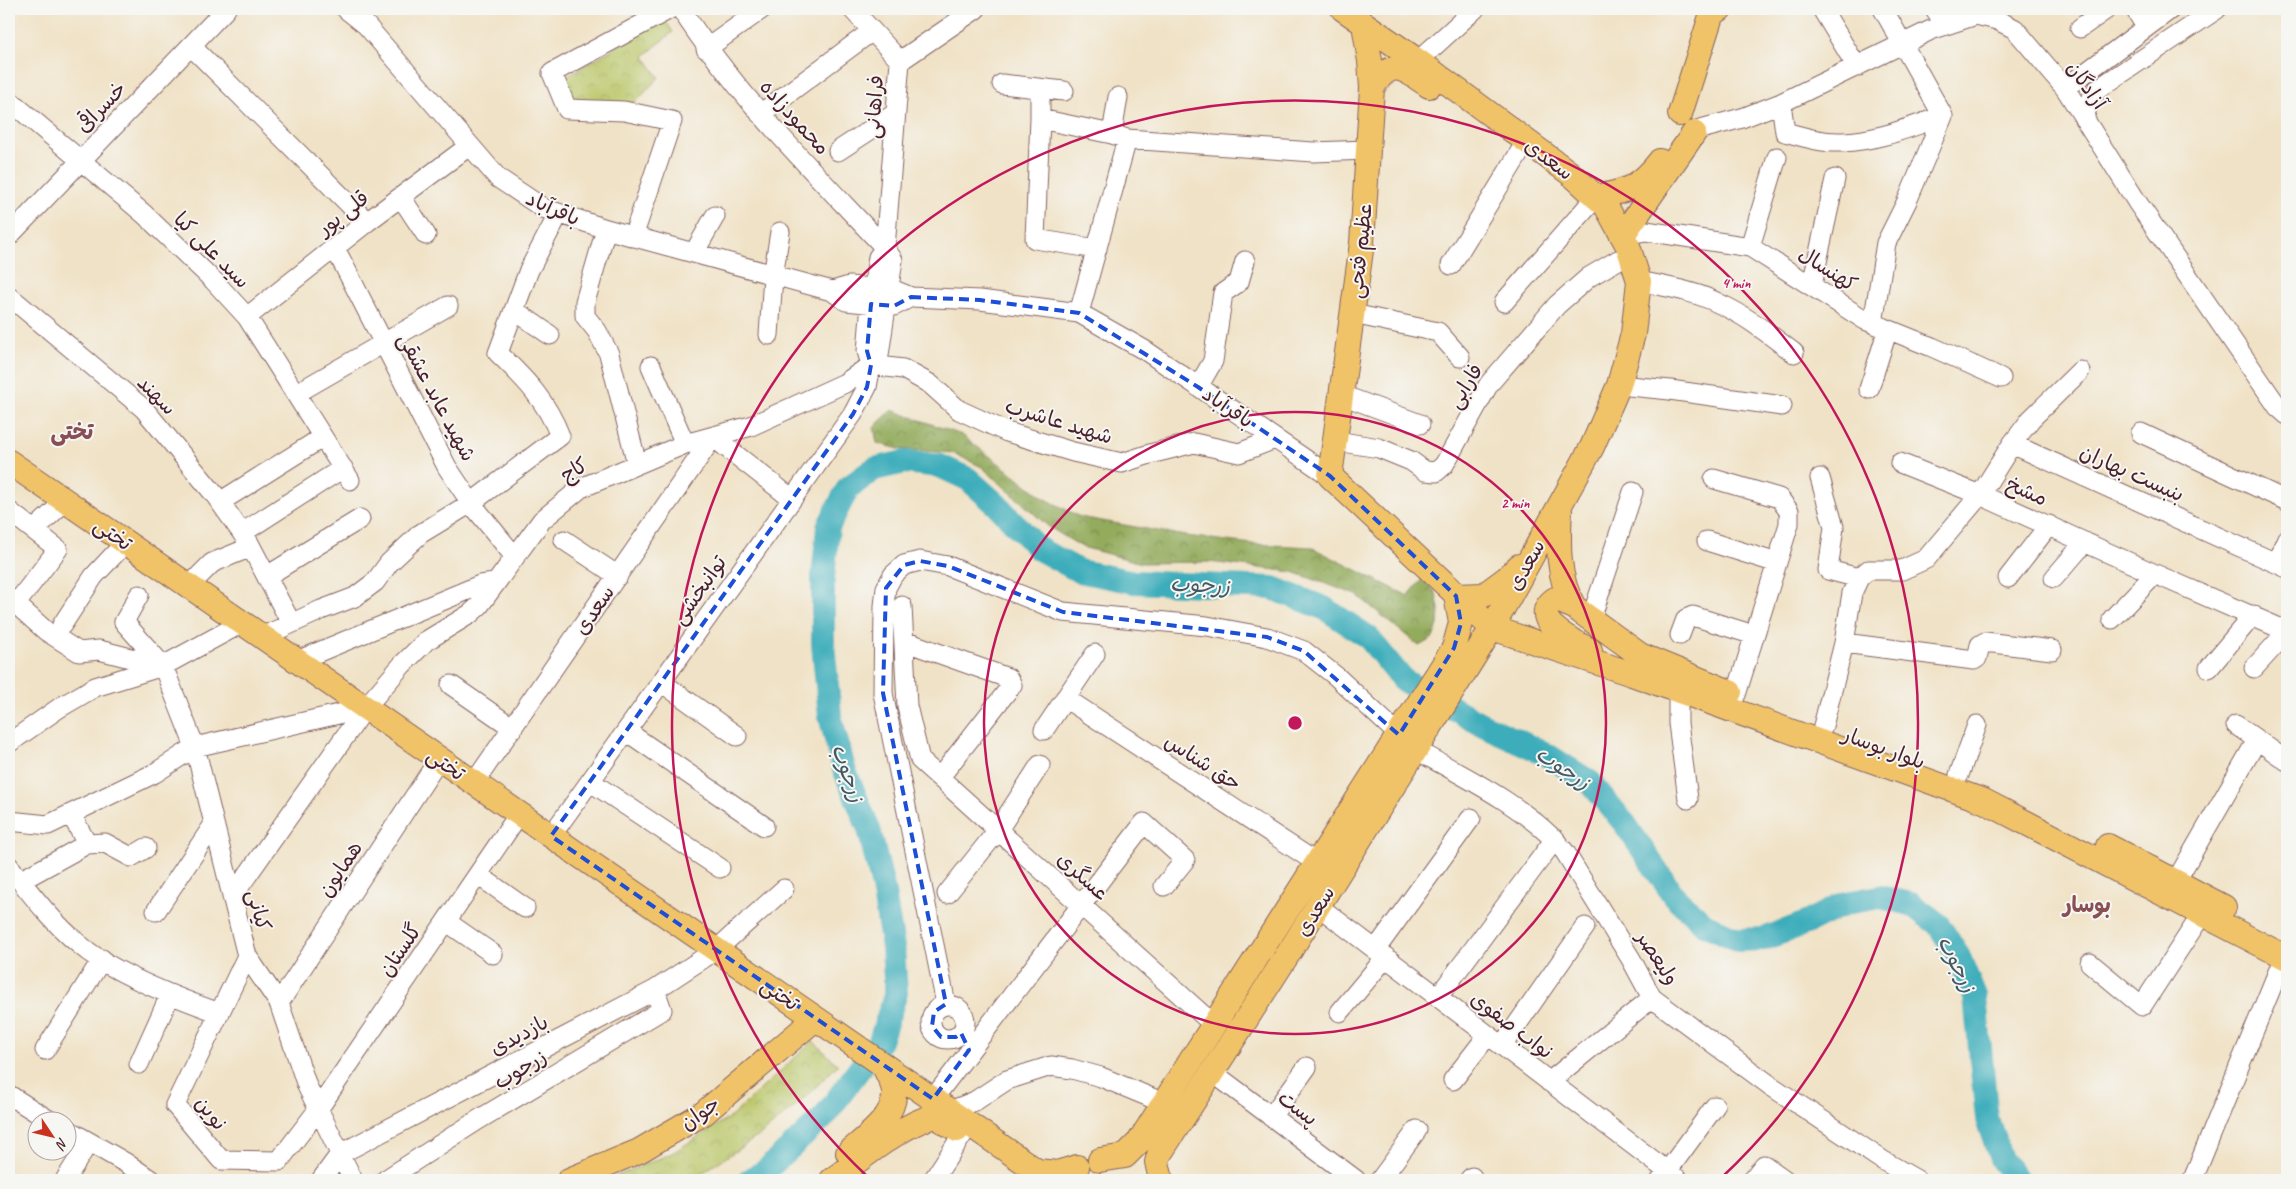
<svg xmlns="http://www.w3.org/2000/svg" width="2296" height="1189" font-family="Caveat,'Playpen Sans Arabic',sans-serif">
  <style>
    .forest { fill: url(#forest-crowns); stroke: #6e6544 }
    .park { fill: url(#park-crowns); stroke: #82724a }
    .lines { fill: none; stroke-linecap: round; stroke-linejoin: round }
    .river { stroke: #3eadbb; stroke-width: 24 }
    .minor-casing { stroke: #846361; stroke-width: 21 }
    .major-casing { stroke: #846361; stroke-width: 26 }
    .minor { stroke: #fff; stroke-width: 19 }
    .major { stroke: #f1c369; stroke-width: 24 }
    .marked { fill: none; stroke: #1d4ed8; stroke-width: 4; stroke-dasharray: 10 6; stroke-linejoin: round }
    .ring { fill: none; stroke: #c2185b; stroke-width: 2.5 }
    .labels { text-anchor: middle; dominant-baseline: central; stroke-width: 4; stroke-linejoin: round; paint-order: stroke }
    .street-label { font-size: 21px; fill: #4a1f2b; stroke: #f6f6f2 }
    .neighbourhood-label { font-size: 22px; font-weight: bold; fill: #894f54; stroke: #f6f6f2 }
    .water-label { font-size: 22px; font-style: italic; fill: #455865; stroke: #f6f6f2 }
    .centre { fill: #c2185b; stroke: #f6f6f2; stroke-width: 2.5 }
    .ring-label { font-size: 15px; text-anchor: middle; font-weight: bold; fill: #c2185b; stroke: #f6f6f2; stroke-width: 4; stroke-linejoin: round; paint-order: stroke }
  </style>
  <defs>
    <pattern id="forest-crowns" width="20" height="18" patternUnits="userSpaceOnUse" patternTransform="scale(1.25)"><rect width="20" height="18" fill="#93ab5c"/><path d="M2 6a3 3 0 1 1 6 0M12 15a3 3 0 1 1 6 0" fill="none" stroke="#7a8b4c"/></pattern>
    <pattern id="park-crowns" width="20" height="18" patternUnits="userSpaceOnUse" patternTransform="scale(1.25)"><rect width="20" height="18" fill="#bac668"/><path d="M2 6a3 3 0 1 1 6 0M12 15a3 3 0 1 1 6 0" fill="none" stroke="#a1aa5a"/></pattern>
  </defs>
  <rect width="100%" height="100%" fill="#f6f6f2"/>
  <filter id="ink" filterUnits="userSpaceOnUse"><feTurbulence type="fractalNoise" baseFrequency=".02" numOctaves="2"/><feDisplacementMap in="SourceGraphic" scale="10" xChannelSelector="R" yChannelSelector="G"/><feConvolveMatrix kernelMatrix="1 2 1 2 8 2 1 2 1" color-interpolation-filters="sRGB"/></filter>
  <filter id="wash" filterUnits="userSpaceOnUse"><feTurbulence type="fractalNoise" baseFrequency=".0096" numOctaves="4" result="noise"/><feDisplacementMap in="SourceGraphic" scale="20" xChannelSelector="R" yChannelSelector="G"/><feGaussianBlur stdDeviation="1.12" result="paint"/><feColorMatrix in="noise" values="0 0 0 0 0 0 0 0 0 0 0 0 0 0 0 0 0 1.4 0 .05"/><feComposite in="paint" operator="in"/></filter>
  <g filter="url(#wash)">
    <rect width="100%" height="100%" fill="#f0e2c6"/>
    <path class="forest" d="M892 410 962 435 1044 498 1080 517 1186 536 1252 544 1311 547 1408 596 1423 578 1436 593 1439 609 1438 625 1433 638 1419 646 1357 595 1293 572 1209 562 1142 563 1082 547 1049 527 982 467 953 453 899 449 877 443 874 427Z"/>
    <path class="park" d="M664 19 673 32 644 56 659 77 635 103 572 105 560 80Z
      M813 1041 838 1065 796 1106 763 1133 702 1173 688 1180H607L672 1153 732 1116Z"/>
    <g class="lines">
      <path class="river" d="M750 1180 764 1172 824 1117 880 1041 896 993 893 947 883 887 869 829 844 769 830 716 823 644V578L828 527 848 488 874 469 905 462 940 466 968 479 996 504 1039 549 1079 571 1134 582 1272 588 1324 608 1368 637 1403 680 1481 724 1544 753 1590 782 1625 824 1674 896 1704 924 1738 940 1764 939 1806 923 1846 903 1880 897 1911 904 1938 924 1959 957 1975 997 1987 1119 2001 1159 2017 1180"/>
    </g>
  </g>
  <g filter="url(#ink)">
    <g class="lines">
      <defs>
        <path id="minor" d="M346 9 366 25 498 178 543 208 606 229 832 291 846 301 894 306 911 297
          M852 9 900 61
          M1822 9 1857 67
          M1935 9 1945 25
          M2135 9 2146 27
          M2080 28 2107 9
          M191 46 367 222
          M706 49 762 9
          M900 61 976 9
          M1418 61 1475 9
          M1002 84 1064 91
          M2065 88 2171 9
          M1040 89V119L1035 239 1097 249
          M9 100 144 214 214 281 247 317 350 480
          M1781 103 1785 132C1803 137 1823 143 1842 142 1878 141 1910 127 1943 116
          M760 114 872 31
          M1040 119 1112 134 1127 139
          M2084 119 2088 104 2098 89 2217 9
          M1697 130 1742 118 1781 103 1931 30 1976 15 1997 20 2015 29 2065 88 2137 202 2278 407 2287 415
          M1112 134 1118 97
          M838 151 896 113
          M401 197 426 235
          M606 229 585 302V316L597 331 609 354 637 464
          M1623 235 1646 231 1750 247 1865 320 1932 347 2001 378
          M9 236 226 9
          M633 237 672 121 624 111 567 109 552 73 670 9
          M1750 247 1777 157
          M335 248 447 467 471 503 515 557
          M694 253 715 216
          M1451 265 1526 142
          M1639 281C1666 287 1695 291 1720 304 1747 316 1770 335 1794 353
          M1812 285 1835 179
          M832 291 849 286 894 290 911 297 980 300 1079 313 1146 351 1330 476
          M9 296 144 409 215 495 249 543 291 623
          M1504 302 1596 197
          M514 310 550 335
          M1079 313 1127 139 1313 152 1368 150
          M1353 314 1438 332 1460 357
          M247 317 367 222 469 146
          M1873 323 1886 243 1908 199 1943 116 1883 9
          M769 335 773 276 780 232
          M871 365 903 369 930 384 959 410 1007 432 1073 452 1122 463 1150 454 1194 443 1239 453 1275 439
          M871 365 867 351 871 304 878 257 885 248 900 61
          M651 366 685 444
          M1619 385 1670 390 1782 406
          M1198 387 1213 361 1223 293 1239 282 1245 261
          M1869 389 1888 329
          M297 393 448 306
          M1342 395 1420 424
          M2141 433 2287 501
          M713 437 791 498
          M1336 441 1379 448 1411 461 1425 471 1436 472 1444 465 1489 384 1557 305 1589 277 1618 260
          M2012 444 2031 419 2080 371
          M1900 463 1980 495 2012 444 2287 568
          M1820 478 1834 527 1828 570 1859 578
          M1714 479 1779 498 1789 511V524L1736 695
          M220 502 323 437
          M9 511 58 549 16 604
          M34 530 65 501
          M242 533 343 468
          M564 540 618 576
          M1707 541 1777 563
          M2276 563 2287 538
          M267 576 360 519
          M198 577 212 563 251 547
          M2008 578 2049 525
          M2054 578 2085 542
          M139 595 124 622 163 666 195 747 247 956 279 1003 307 1086 353 1180
          M9 598 46 631 79 652 99 650 162 666
          M902 606 907 706 920 760 1214 1025
          M1591 619 1633 492
          M2112 619 2155 574
          M62 625 94 576 125 543
          M1680 635 1686 619 1693 616 1754 635
          M262 637 321 610 355 597 375 582 389 563 420 534 471 503 560 436C546 400 525 379 498 353L529 270 558 215
          M904 641 1008 678 1012 685 940 777
          M1844 643 1974 660 1977 658 1980 645 1985 642 2052 650
          M297 661 480 585 495 583
          M2209 668 2253 615
          M661 682 737 736
          M451 685 513 728
          M1678 691V723L1688 799
          M1065 698 1317 863
          M2236 725 2287 761
          M1823 726 1844 643 1852 593 1859 578 1868 570H1902L1926 559 1980 495 2155 574 2284 630 2285 634 2254 668
          M1044 730 1095 654
          M626 731 764 826
          M9 743 59 708 95 687 163 666 242 623
          M1416 750C1464 776 1532 810 1565 852L1631 959 1652 998 1771 1086 1882 1160 1917 1180
          M1959 775 1977 725
          M591 782 720 868
          M474 783 713 437
          M71 814 87 844
          M9 821 48 825 155 773 195 747 365 708
          M551 836 853 414 867 387 871 365 879 355 893 260 885 248C813 171 738 97 681 9
          M9 866C31 894 52 922 80 945 114 974 177 998 220 1013
          M478 875 525 908
          M20 881 87 844 105 843 131 857 146 848
          M2176 881 2257 740
          M947 894 998 830 1040 765
          M232 897 365 708 402 665 426 641 470 614 479 606 542 520 581 488 685 444 751 426 845 383 871 365
          M1318 906 1679 1180
          M156 911 214 824
          M447 922 493 954
          M1376 949 1471 818
          M247 956 175 1105 221 1160 279 1161 317 1111 519 814
          M2090 963 2142 1006 2202 914
          M1438 997 1555 839
          M279 1003 439 759
          M946 1004 883 693 884 606 886 588 893 575 904 565 920 561 948 566 1063 612 1207 626 1267 637 1304 651 1337 677 1399 735
          M931 1022a17 17 0 1 1 34 0a17 17 0 1 1-34 0Z
          M1340 1012 1386 957
          M1502 1046 1585 927
          M45 1050 102 959
          M139 1064 170 995
          M1212 1072 1356 1180
          M1453 1080 1488 1035
          M1549 1082 1652 998
          M9 1095 52 1122
          M933 1099 1144 823 1185 860 1164 886
          M950 1111 975 1101 1007 1080 1051 1066 1072 1069 1101 1077 1164 1103
          M1271 1117 1307 1067
          M68 1130 126 1163 151 1180
          M2193 1179 2284 957
          M65 1180 89 1142
          M321 1180 340 1154 655 990 716 950 784 889
          M385 1180 478 1120 662 1010 655 990
          M933 1180 963 1134
          M1380 1180 1417 1130
          M1469 1180 1472 1177
          M1661 1180 1715 1106
          M1752 1180 1764 1165 1785 1180"/>
        <path id="major" d="M1364 24 1370 61 1372 88 1362 243 1330 476 1492 628 1632 674 1984 801 2287 958
          M1372 88C1392 57 1403 68 1429 86
          M1680 114 1712 13 1720 9
          M1596 197C1628 191 1640 187 1660 161
          M1623 235 1694 133
          M9 462 1037 1171 1057 1173 1077 1167
          M1560 510C1558 543 1557 578 1574 607L1640 655 1730 692
          M1456 596 1484 595 1507 578 1519 566
          M1574 607 1555 599C1526 620 1573 641 1590 650
          M2108 846 2224 907
          M848 1153C864 1139 897 1116 894 1091 893 1082 887 1074 884 1066
          M1100 1160 1125 1156 1139 1142 1454 648 1461 623 1456 596
          M569 1180 639 1151 704 1113 815 1019
          M832 1180C859 1161 903 1123 935 1116L957 1130
          M1161 1180 1157 1162 1159 1155 1283 962 1492 628 1592 447 1619 385 1633 334 1639 281 1628 246 1606 206 1571 174 1418 61 1343 9"/>
      </defs>
      <use href="#minor" class="minor-casing"/>
      <use href="#major" class="major-casing"/>
      <use href="#minor" class="minor"/>
      <use href="#major" class="major"/>
    </g>
  </g>
  <path class="marked" d="M911 297 980 300 1079 313 1198 387 1330 476 1456 596 1461 623 1454 648 1399 735 1304 651 1267 637 1063 612 948 566 920 561 904 565 886 588 883 693 946 1004 934 1012 932 1026 941 1037H956L961 1033 969 1050 933 1099 551 836 853 414 867 387 871 365 867 351 871 304 894 306Z"/>
  <g class="ring">
    <circle cx="1295" cy="723" r="311"/>
    <path d="M870 1179A623 623 0 1 1 1720 1179"/>
  </g>
  <g class="labels">
    <g class="street-label">
      <text transform="translate(2087 85) rotate(55)">آزادگان</text>
      <text transform="translate(101 107) rotate(-46)">خسراقی</text>
      <text transform="translate(874 107) rotate(-86)">فراهانی</text>
      <text transform="translate(795 117) rotate(48)">محمودزاده</text>
      <text transform="translate(1549 159) rotate(37)">سعدی</text>
      <text transform="translate(553 208) rotate(24)">باقرآباد</text>
      <text transform="translate(343 213) rotate(-38)">قلی پور</text>
      <text transform="translate(212 250) rotate(45)">سید علی کیا</text>
      <text transform="translate(1360 251) rotate(-84)">عظیم فتحی</text>
      <text transform="translate(1828 269) rotate(33)">کهنسال</text>
      <text transform="translate(1465 386) rotate(-58)">فارابی</text>
      <text transform="translate(157 395) rotate(45)">سهند</text>
      <text transform="translate(437 397) rotate(62)">شهید عابد عشقی</text>
      <text transform="translate(1228 407) rotate(34)">باقرآباد</text>
      <text transform="translate(1059 421) rotate(17)">شهید عاشرب</text>
      <text transform="translate(574 470) rotate(-31)">کاج</text>
      <text transform="translate(2132 473) rotate(24)">بنبست بهاران</text>
      <text transform="translate(2027 491) rotate(24)">مشخ</text>
      <text transform="translate(113 534) rotate(35)">تختی</text>
      <text transform="translate(1526 565) rotate(-61)">سعدی</text>
      <text transform="translate(699 590) rotate(-55)">توانبخشی</text>
      <text transform="translate(594 610) rotate(-56)">سعدی</text>
      <text transform="translate(1884 748) rotate(20)">بلوار بوسار</text>
      <text transform="translate(1203 762) rotate(33)">حق شناس</text>
      <text transform="translate(446 764) rotate(35)">تختی</text>
      <text transform="translate(340 869) rotate(-57)">همایون</text>
      <text transform="translate(1083 876) rotate(42)">عسگری</text>
      <text transform="translate(259 910) rotate(75)">کیانی</text>
      <text transform="translate(1315 911) rotate(-58)">سعدی</text>
      <text transform="translate(400 950) rotate(-56)">گلستان</text>
      <text transform="translate(1658 958) rotate(57)">ولیعصر</text>
      <text transform="translate(780 994) rotate(35)">تختی</text>
      <text transform="translate(1512 1025) rotate(37)">نواب صفوی</text>
      <text transform="translate(519 1035) rotate(-28)">بازدیدی</text>
      <text transform="translate(520 1069) rotate(-31)">زرجوب</text>
      <text transform="translate(1298 1108) rotate(37)">پست</text>
      <text transform="translate(211 1113) rotate(51)">نوین</text>
      <text transform="translate(700 1113) rotate(-35)">جوان</text>
    </g>
    <g class="neighbourhood-label">
      <text x="72" y="432">تختی</text>
      <text x="2087" y="905">بوسار</text>
    </g>
    <g class="water-label">
      <text transform="translate(1200 585) rotate(3)">زرجوب</text>
      <text transform="translate(1563 768) rotate(34)">زرجوب</text>
      <text transform="translate(848 773) rotate(71)">زرجوب</text>
      <text transform="translate(1957 964) rotate(64)">زرجوب</text>
    </g>
  </g>
  <circle cx="1295" cy="723" r="8" class="centre"/>
  <g class="ring-label">
    <text x="1736" y="288">4 min</text>
    <text x="1515" y="508">2 min</text>
  </g>
  <rect width="2296" height="1189" fill="none" stroke="#f6f6f2" stroke-width="30"/>
  <g transform="translate(52 1136) rotate(125)"><circle r="24" fill="#f6f6f2" stroke="#b1a0a2"/>
  <path d="M0-4L9 19L0 12L-9 19Z" fill="#c8321e"/>
  <text y="-8" font-size="14" font-weight="bold" text-anchor="middle" fill="#4a1f2b">N</text>
  </g>
</svg>
